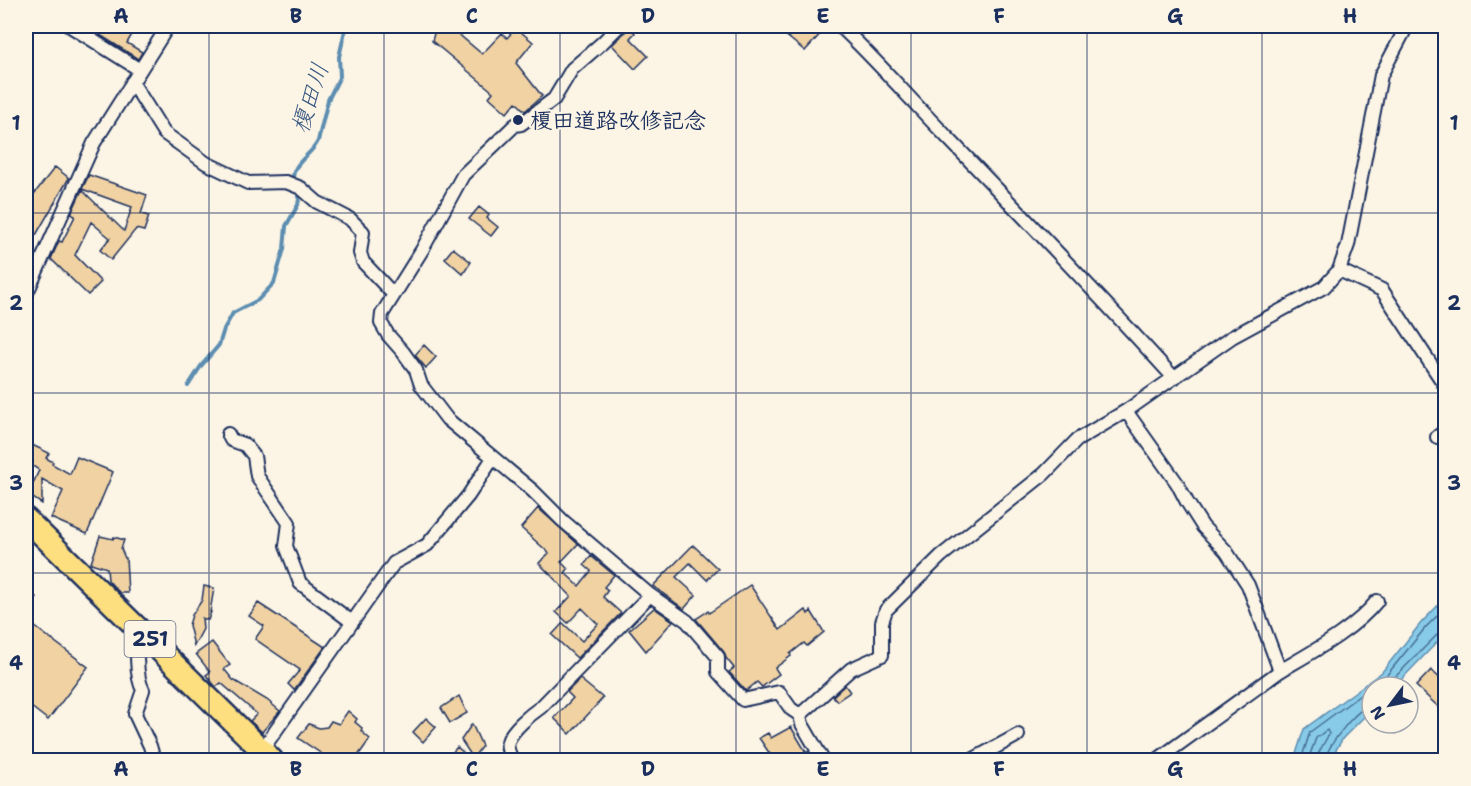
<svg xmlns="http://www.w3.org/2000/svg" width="1471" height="786" font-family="'Shantell Sans','Klee One',sans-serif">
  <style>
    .water { fill: #87cbe8; stroke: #5c8db1; stroke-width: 1.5 }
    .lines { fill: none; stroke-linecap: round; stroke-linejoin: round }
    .shore { stroke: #466d95; stroke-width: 1.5 }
    .stream { stroke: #5c8db1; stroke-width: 4 }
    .building { fill: #f0d2a3; stroke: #1b2f5e; stroke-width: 1.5 }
    .street-casing { stroke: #1b2f5e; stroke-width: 16 }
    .highway-casing { stroke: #1b2f5e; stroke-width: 26 }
    .street { stroke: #fcf5e5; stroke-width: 12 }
    .highway { stroke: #fddf80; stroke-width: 21 }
    .grid { fill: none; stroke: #1b2f5e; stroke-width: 1.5; stroke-opacity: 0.55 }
    .poi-dot { fill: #1b2f5e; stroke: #fcf5e5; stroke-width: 2 }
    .labels { text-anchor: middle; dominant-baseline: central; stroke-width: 4.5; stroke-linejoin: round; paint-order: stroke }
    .shield { fill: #fcf5e5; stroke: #5e6a86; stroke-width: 1.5 }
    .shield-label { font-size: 21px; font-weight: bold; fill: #1b2f5e }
    .poi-label { font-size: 22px; font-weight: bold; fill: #1b2f5e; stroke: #fcf5e5; text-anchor: start }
    .water-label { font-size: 24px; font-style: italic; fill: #365680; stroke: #fcf5e5 }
    .neatline { fill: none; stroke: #1b2f5e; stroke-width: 2 }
    .grid-label { font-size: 20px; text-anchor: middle; font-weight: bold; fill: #1b2f5e }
  </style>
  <rect width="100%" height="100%" fill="#fcf5e5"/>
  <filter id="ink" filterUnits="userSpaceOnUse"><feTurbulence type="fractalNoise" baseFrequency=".0167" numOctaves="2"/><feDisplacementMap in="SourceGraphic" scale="12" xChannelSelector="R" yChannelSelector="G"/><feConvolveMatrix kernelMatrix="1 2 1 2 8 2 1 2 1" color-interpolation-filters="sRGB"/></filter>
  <g filter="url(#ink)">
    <path class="water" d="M1445 598V634L1394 687H1372V709L1343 738 1330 760H1294L1304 729 1382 672 1421 623Z"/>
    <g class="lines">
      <path class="shore" d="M1390 687 1392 680 1439 633 1446 631
        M1301 760 1310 732 1386 676 1426 627 1446 607
        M1308 760 1316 738 1327 730 1329 734 1319 752 1318 760
        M1325 760C1328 745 1357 707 1372 705"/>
      <path class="stream" d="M293 181C291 163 311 156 318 141L328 100 340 76 339 57 346 26
        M188 386 201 366 219 345 224 329 233 313 258 300 274 283 284 249 286 226 298 205 299 199 296 188"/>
    </g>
    <path class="building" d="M106 26H126L134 31 127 43 142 52 138 59 100 35Z
      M436 26H452L457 30 456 32 482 54 502 33 507 38 516 28 533 42 516 63 542 96 525 111 516 102 507 113 489 97 493 92 432 41Z
      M628 26 635 33 630 38 648 56 635 69 612 45 625 32Z
      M792 26H815L822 32 805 51 784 34Z
      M55 167 69 178 36 235 33 234 26 246V195L31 198Z
      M89 175 147 195 141 214 149 216 144 231 136 229 111 260 100 250 110 238 91 222 75 255 101 282 88 295 51 259 59 241 62 242 75 216 71 214 82 190 124 231 132 207 82 189Z
      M479 207 489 215 487 218 498 227 491 236 469 219Z
      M453 248 471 262 463 274 445 258Z
      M424 345 436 357 426 368 415 355Z
      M30 444 49 453 46 458 53 462 52 464 70 474 77 457 113 472 87 534 51 518 63 491 42 479V504L28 495 39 470 31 465 33 462 26 458V452Z
      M538 508 578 544 561 562 568 569 565 573 579 586 591 571 584 565 591 556 614 575 604 587 608 590 603 597 621 613 577 658 552 635 563 623 582 641 598 624 582 608 568 623 556 612 571 596 539 563 549 553 521 528Z
      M100 536 113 539 114 537 124 540 121 549 125 558H126L128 593H120L114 587 108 580 107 568 91 563Z
      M693 545 718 569 707 580 690 563 676 577 696 595 684 609 653 586Z
      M750 585 780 630 806 610 808 614 811 611 824 632 807 646 804 643 790 654 791 656 775 668 779 674 762 687 757 682 746 691 729 672 734 668 726 658 724 652 696 619 708 611 709 613Z
      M204 586 214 588 210 612H211L208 620 202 618 203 629 194 646 189 625 192 615 202 600Z
      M26 591 36 597 26 614Z
      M258 603 325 647 294 690 288 684 300 670 255 639 264 626 249 616Z
      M654 608 673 621 646 651 629 630Z
      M26 620 88 667 48 720 26 703Z
      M212 642 230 665 224 669 233 680 267 700 280 711 262 732 250 721 257 714 221 683 216 687 206 675 210 672 196 654Z
      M1431 670 1446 684V714L1416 686Z
      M580 679 603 698 570 734 554 718 573 698 567 692Z
      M845 685 850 692 837 701 833 696Z
      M459 696 467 713 450 723 441 708Z
      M348 711 357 719 355 722 362 728 361 731 370 739 355 760H331L298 738 309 724 319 728 327 727 331 721 339 724Z
      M426 718 436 727 423 742 413 732Z
      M472 724 482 746 473 758 461 740Z
      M791 727 806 752 791 760H774L759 738 768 733 771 738Z
      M457 747 472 760H446Z"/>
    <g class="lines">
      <defs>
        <path id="street" d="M70 26 140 70
          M619 26 603 42 572 69 554 99 521 124 515 125 463 175 422 250 382 314 381 323 388 335 403 352 416 370 421 385 447 419 533 491 562 520 650 595 687 621 718 657V672L743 700 779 692 791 709 800 715 802 724 823 760
          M840 26C878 61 911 101 948 138 1024 217 1100 296 1174 378
          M132 82 164 133 206 163 248 183 286 182 301 188 317 202 350 219 363 232 360 253 363 262 394 295
          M1339 270 1382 290 1446 387
          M26 295 94 143 168 26
          M1126 411 1177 483 1187 502 1203 527 1226 551 1248 585 1280 671 1157 760
          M228 434 231 440 245 445 254 456 257 476 289 523 286 546 300 583 352 622
          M1437 437 1446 430
          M141 631C135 643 136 678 143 690L135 714 150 746 154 760
          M1280 671C1312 652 1354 630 1377 601
          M800 715 851 669 882 655V622L886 610 941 556 1044 474 1077 440 1126 411 1232 337 1324 287 1339 270 1348 245 1381 75 1407 26
          M262 750 394 563 427 545 468 496 493 458
          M512 760C510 755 506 748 508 742 511 730 531 714 541 707L650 595
          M808 760 819 754
          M972 760 1018 735"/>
        <path id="highway" d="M26 519 272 760"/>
      </defs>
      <use href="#street" class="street-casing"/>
      <use href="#highway" class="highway-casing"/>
      <use href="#street" class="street"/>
      <use href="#highway" class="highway"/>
    </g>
  </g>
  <path class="grid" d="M209 26V760M384 26V760M560 26V760M736 26V760M911 26V760M1087 26V760M1262 26V760M26 213H1446M26 393H1446M26 573H1446"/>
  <circle class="poi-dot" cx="518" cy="120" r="6"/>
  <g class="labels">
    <rect class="shield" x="124.5" y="621" width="51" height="36" rx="4.5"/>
    <g class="shield-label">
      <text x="150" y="639">251</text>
    </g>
    <g class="poi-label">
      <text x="530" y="120">榎田道路改修記念</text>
    </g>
    <g class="water-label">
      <text transform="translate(310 98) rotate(-72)">榎田川</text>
    </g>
  </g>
  <rect width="1471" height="786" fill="none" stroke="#fcf5e5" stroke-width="66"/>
  <g transform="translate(1390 705) rotate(238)"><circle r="28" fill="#fcf5e5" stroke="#a2a6af" stroke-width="1.5"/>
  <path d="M0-4.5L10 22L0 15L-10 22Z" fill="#1b2f5e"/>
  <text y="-9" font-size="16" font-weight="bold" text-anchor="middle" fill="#1b2f5e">N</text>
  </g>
  <rect x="33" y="33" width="1405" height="720" class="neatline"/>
  <g class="grid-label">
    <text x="121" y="23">A</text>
    <text x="296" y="23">B</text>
    <text x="472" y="23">C</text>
    <text x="648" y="23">D</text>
    <text x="823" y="23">E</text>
    <text x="999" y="23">F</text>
    <text x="1175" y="23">G</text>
    <text x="1350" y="23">H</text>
    <text x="16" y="130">1</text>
    <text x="1454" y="130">1</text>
    <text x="16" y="310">2</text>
    <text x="1454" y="310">2</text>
    <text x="16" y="490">3</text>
    <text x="1454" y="490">3</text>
    <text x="16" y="670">4</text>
    <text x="1454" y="670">4</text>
    <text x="121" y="776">A</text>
    <text x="296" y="776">B</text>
    <text x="472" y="776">C</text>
    <text x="648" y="776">D</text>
    <text x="823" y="776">E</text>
    <text x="999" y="776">F</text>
    <text x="1175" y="776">G</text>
    <text x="1350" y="776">H</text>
  </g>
</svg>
